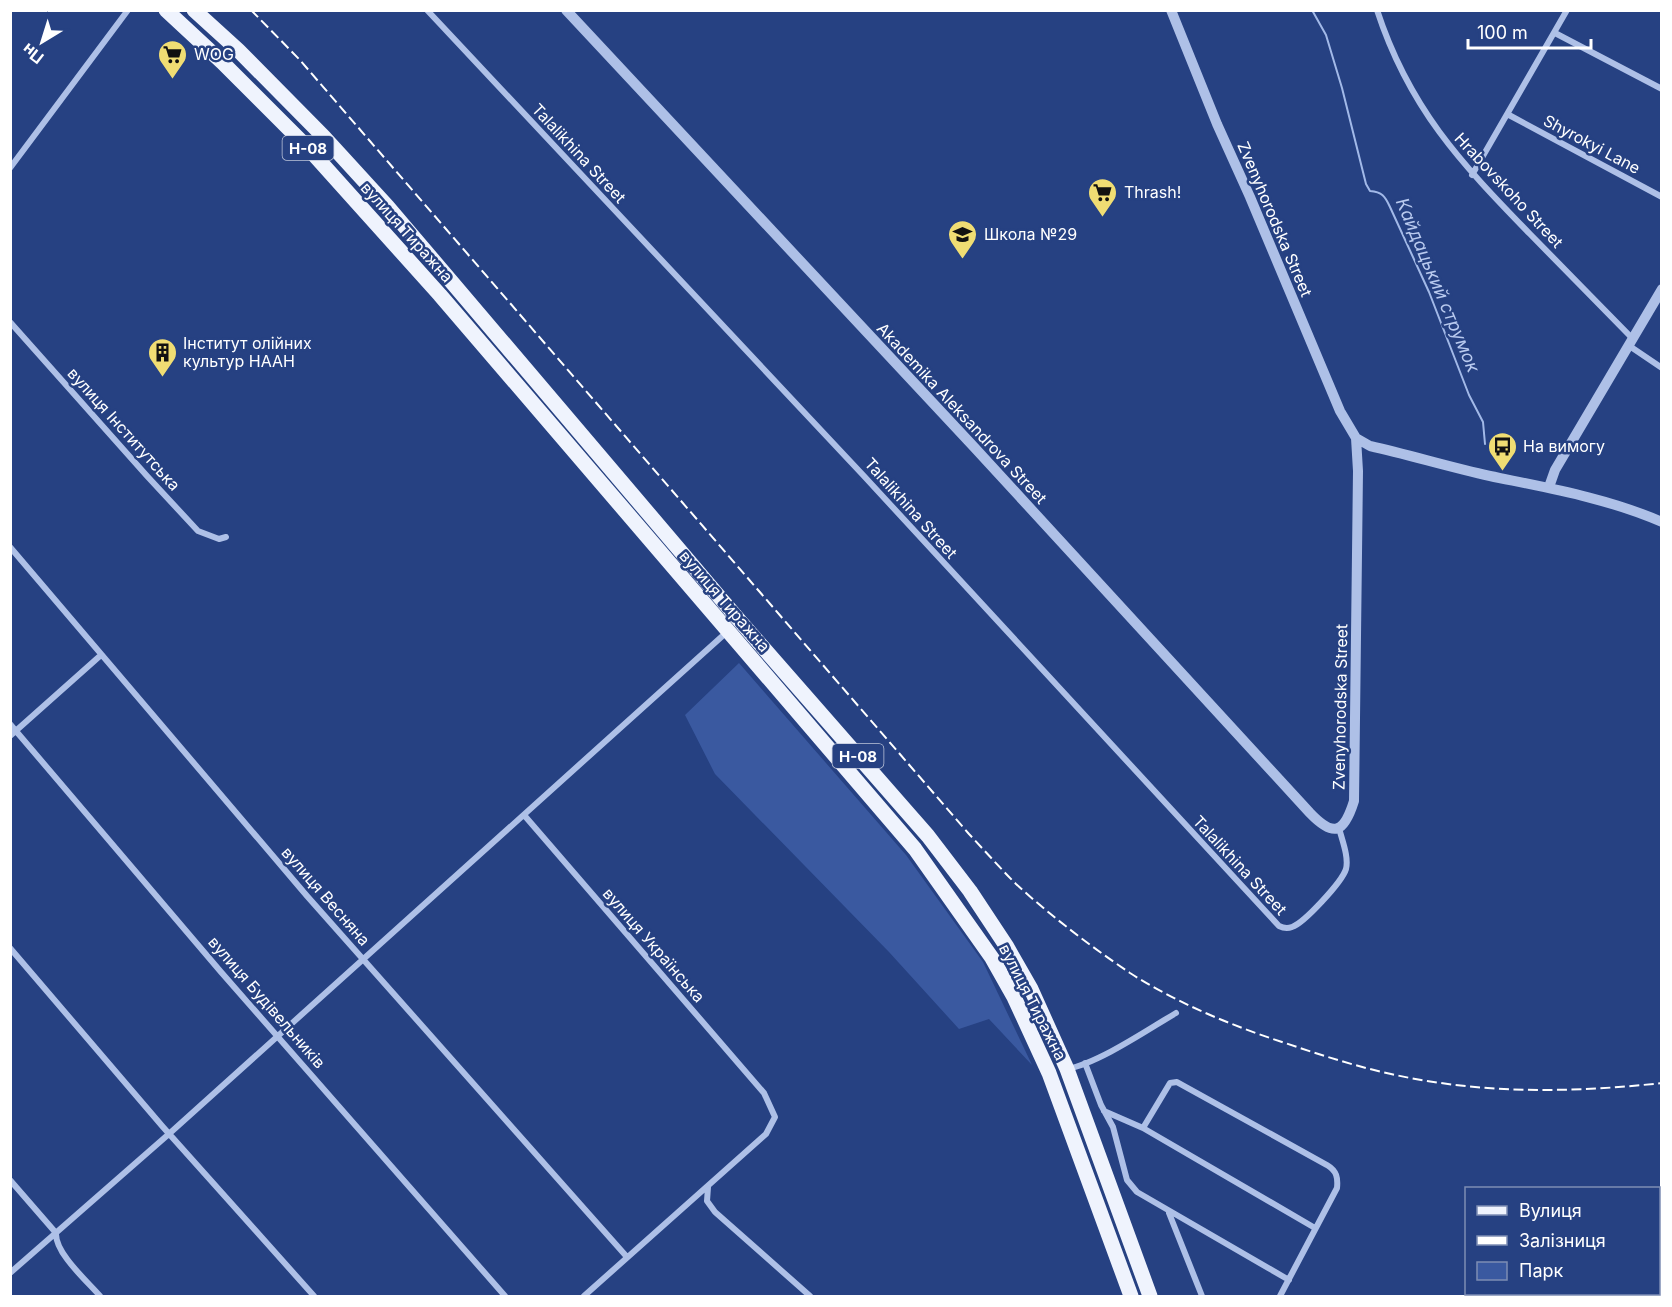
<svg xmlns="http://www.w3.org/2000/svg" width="1672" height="1307" font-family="Inter,sans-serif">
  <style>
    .green { fill: #3a59a0 }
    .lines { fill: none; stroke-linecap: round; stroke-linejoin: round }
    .stream { stroke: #a2b9e8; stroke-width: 2 }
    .minor { stroke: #aec0e7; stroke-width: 6 }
    .tertiary { stroke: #aec0e7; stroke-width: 10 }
    .primary { stroke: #eff3fd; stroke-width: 15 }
    .rail { stroke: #fff; stroke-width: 2; stroke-dasharray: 10 4.5; stroke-linecap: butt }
    .labels { text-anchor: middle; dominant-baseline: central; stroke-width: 5; stroke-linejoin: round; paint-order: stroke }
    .shield { fill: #264182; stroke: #bec6da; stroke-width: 1.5 }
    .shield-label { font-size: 15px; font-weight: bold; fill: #fff }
    .poi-label { font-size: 16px; fill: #fff; stroke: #264182; text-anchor: start }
    .street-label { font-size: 16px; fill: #fff; stroke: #264182 }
    .water-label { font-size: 18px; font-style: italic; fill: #b9caef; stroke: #264182 }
  </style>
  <rect width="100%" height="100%" fill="#264182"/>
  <path class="green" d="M739 663 906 855 983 962 1032 1065 989 1019 959 1029 889 952 715 774 685 715Z"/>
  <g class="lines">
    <path class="stream" d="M1312 10 1326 35 1342 88 1366 184 1370 191C1382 192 1385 196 1390 207L1429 292 1469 395 1483 422 1485 444"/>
    <path class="minor" d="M427 10 863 475 1279 926C1283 928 1287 929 1292 927 1304 923 1342 882 1346 869 1349 857 1342 840 1339 828
      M1377 10C1409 108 1460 162 1530 234 1564 269 1598 303 1632 338
      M1555 33 1662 89
      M1509 115 1662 197
      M10 168 128 10
      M1472 175 1567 10
      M10 322 147 476 198 531 219 539 226 537
      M1628 345 1662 368
      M10 547 307 896 627 1257
      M10 724 221 972 505 1296
      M10 736 101 655
      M524 815 764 1093 775 1117 766 1134 584 1296
      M10 948 163 1127 314 1296
      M1085 1063 1101 1105 1113 1127 1127 1180 1137 1192 1289 1280
      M1067 1069C1099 1063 1147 1030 1176 1013
      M1104 1111 1143 1128 1315 1228
      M1143 1128 1170 1083 1177 1082 1327 1165C1337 1171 1338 1178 1337 1188L1280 1296
      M10 1180 56 1233C55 1253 87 1281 100 1296
      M708 1187 707 1201 715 1212 810 1296
      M1169 1213 1202 1296
      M10 1273 170 1133 728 631"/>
    <path class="tertiary" d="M566 10 974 447 1310 813C1334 838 1344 833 1354 801L1358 471 1356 438 1340 411 1250 197 1217 124 1171 10
      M1356 438 1370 446C1410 455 1449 467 1490 476 1548 488 1607 498 1662 522
      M1549 487 1555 470 1662 289"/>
    <path class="primary" d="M166 10 222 62 308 148 440 295 915 849 992 958 1014 997 1049 1073 1131 1296
      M194 10 238 50 324 137 388 207 739 620 928 836 970 891 1007 947 1031 989 1067 1069 1150 1296"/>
    <path class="rail" d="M251 10 299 59 969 834C985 851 1000 868 1016 884 1051 916 1090 946 1130 973 1177 1003 1230 1025 1282 1042 1318 1054 1354 1066 1391 1074 1480 1094 1571 1093 1662 1083"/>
  </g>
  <defs>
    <symbol id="supermarket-pin" viewBox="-11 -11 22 30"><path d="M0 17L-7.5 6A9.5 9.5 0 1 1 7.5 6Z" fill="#f0dd73" stroke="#264182"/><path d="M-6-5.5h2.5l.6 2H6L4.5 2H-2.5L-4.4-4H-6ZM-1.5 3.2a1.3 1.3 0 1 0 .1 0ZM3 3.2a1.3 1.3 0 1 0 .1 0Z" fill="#111"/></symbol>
    <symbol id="school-pin" viewBox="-11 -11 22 30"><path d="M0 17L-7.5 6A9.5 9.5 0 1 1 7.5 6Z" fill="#f0dd73" stroke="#264182"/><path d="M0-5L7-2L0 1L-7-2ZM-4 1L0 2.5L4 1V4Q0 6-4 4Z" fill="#111"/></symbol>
    <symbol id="building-pin" viewBox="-11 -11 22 30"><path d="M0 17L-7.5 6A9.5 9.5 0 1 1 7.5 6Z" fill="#f0dd73" stroke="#264182"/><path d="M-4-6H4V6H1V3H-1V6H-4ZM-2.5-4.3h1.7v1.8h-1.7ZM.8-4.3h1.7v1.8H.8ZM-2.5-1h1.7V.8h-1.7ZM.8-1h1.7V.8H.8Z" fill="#111"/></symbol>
    <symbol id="bus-pin" viewBox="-11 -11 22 30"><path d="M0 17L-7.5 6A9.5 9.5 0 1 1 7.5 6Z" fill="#f0dd73" stroke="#264182"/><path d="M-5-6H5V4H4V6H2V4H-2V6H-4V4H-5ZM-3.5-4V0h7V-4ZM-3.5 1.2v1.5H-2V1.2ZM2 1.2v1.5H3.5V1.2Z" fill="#111"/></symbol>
  </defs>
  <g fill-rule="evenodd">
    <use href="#supermarket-pin" x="156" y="38" width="33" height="45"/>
    <use href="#supermarket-pin" x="1086" y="176" width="33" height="45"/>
    <use href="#school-pin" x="946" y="218" width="33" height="45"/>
    <use href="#building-pin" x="146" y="336" width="33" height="45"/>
    <use href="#bus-pin" x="1486" y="430" width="33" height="45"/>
  </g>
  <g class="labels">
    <g class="shield">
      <rect x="282.5" y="136" width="51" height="24" rx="4.5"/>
      <rect x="832.5" y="744" width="51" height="24" rx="4.5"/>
    </g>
    <g class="shield-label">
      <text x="308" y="148">Н-08</text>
      <text x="858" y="756">Н-08</text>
    </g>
    <g class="poi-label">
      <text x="194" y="54">WOG</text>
      <text x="1124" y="192">Thrash!</text>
      <text x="984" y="234">Школа №29</text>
      <text x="183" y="343">Інститут олійних<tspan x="183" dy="18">культур НААН</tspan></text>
      <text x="1523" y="446">На вимогу</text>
    </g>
    <g class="street-label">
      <text transform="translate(1592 144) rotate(28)">Shyrokyi Lane</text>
      <text transform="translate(579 153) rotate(47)">Talalikhina Street</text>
      <text transform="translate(1509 190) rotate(47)">Hrabovskoho Street</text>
      <text transform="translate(1275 219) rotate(67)">Zvenyhorodska Street</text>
      <text transform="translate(407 232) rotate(48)">вулиця Тиражна</text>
      <text transform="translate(962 413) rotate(47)">Akademika Aleksandrova Street</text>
      <text transform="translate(124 429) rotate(48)">вулиця Інститутська</text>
      <text transform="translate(911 508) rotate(48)">Talalikhina Street</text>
      <text transform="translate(725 601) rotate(49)">вулиця Тиражна</text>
      <text transform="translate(1340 707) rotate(-89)">Zvenyhorodska Street</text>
      <text transform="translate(1240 865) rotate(47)">Talalikhina Street</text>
      <text transform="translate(326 896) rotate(49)">вулиця Весняна</text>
      <text transform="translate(654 945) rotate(49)">вулиця Українська</text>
      <text transform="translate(267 1002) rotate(49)">вулиця Будівельників</text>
      <text transform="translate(1033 1002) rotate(63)">вулиця Тиражна</text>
    </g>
    <g class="water-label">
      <text transform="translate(1438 285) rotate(67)">Кайдацький струмок</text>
    </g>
  </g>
  <rect width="1672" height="1307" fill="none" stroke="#ffffff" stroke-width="24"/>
  <rect x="1465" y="1187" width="195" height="108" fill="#264182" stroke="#7d8db4" stroke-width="1.5"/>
  <rect x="1477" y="1206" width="30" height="9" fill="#eff3fd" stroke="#7d8db4" stroke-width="1.5"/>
  <text x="1519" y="1217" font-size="18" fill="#ffffff">Вулиця</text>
  <rect x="1477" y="1236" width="30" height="9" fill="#ffffff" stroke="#7d8db4" stroke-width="1.5"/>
  <text x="1519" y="1247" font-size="18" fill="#ffffff">Залізниця</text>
  <rect x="1477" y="1262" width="30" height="18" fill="#3a59a0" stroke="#7d8db4" stroke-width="1.5"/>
  <text x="1519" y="1277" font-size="18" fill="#ffffff">Парк</text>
  <g transform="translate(42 42) rotate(218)" stroke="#264182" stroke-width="4.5" paint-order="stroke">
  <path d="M0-4.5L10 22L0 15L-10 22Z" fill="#ffffff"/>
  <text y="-9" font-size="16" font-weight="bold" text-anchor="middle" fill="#ffffff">Пн</text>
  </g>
  <path d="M1468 39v9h123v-9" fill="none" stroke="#ffffff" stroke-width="3"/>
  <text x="1477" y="39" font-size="18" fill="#ffffff" stroke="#264182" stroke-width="4.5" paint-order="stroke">100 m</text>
</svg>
